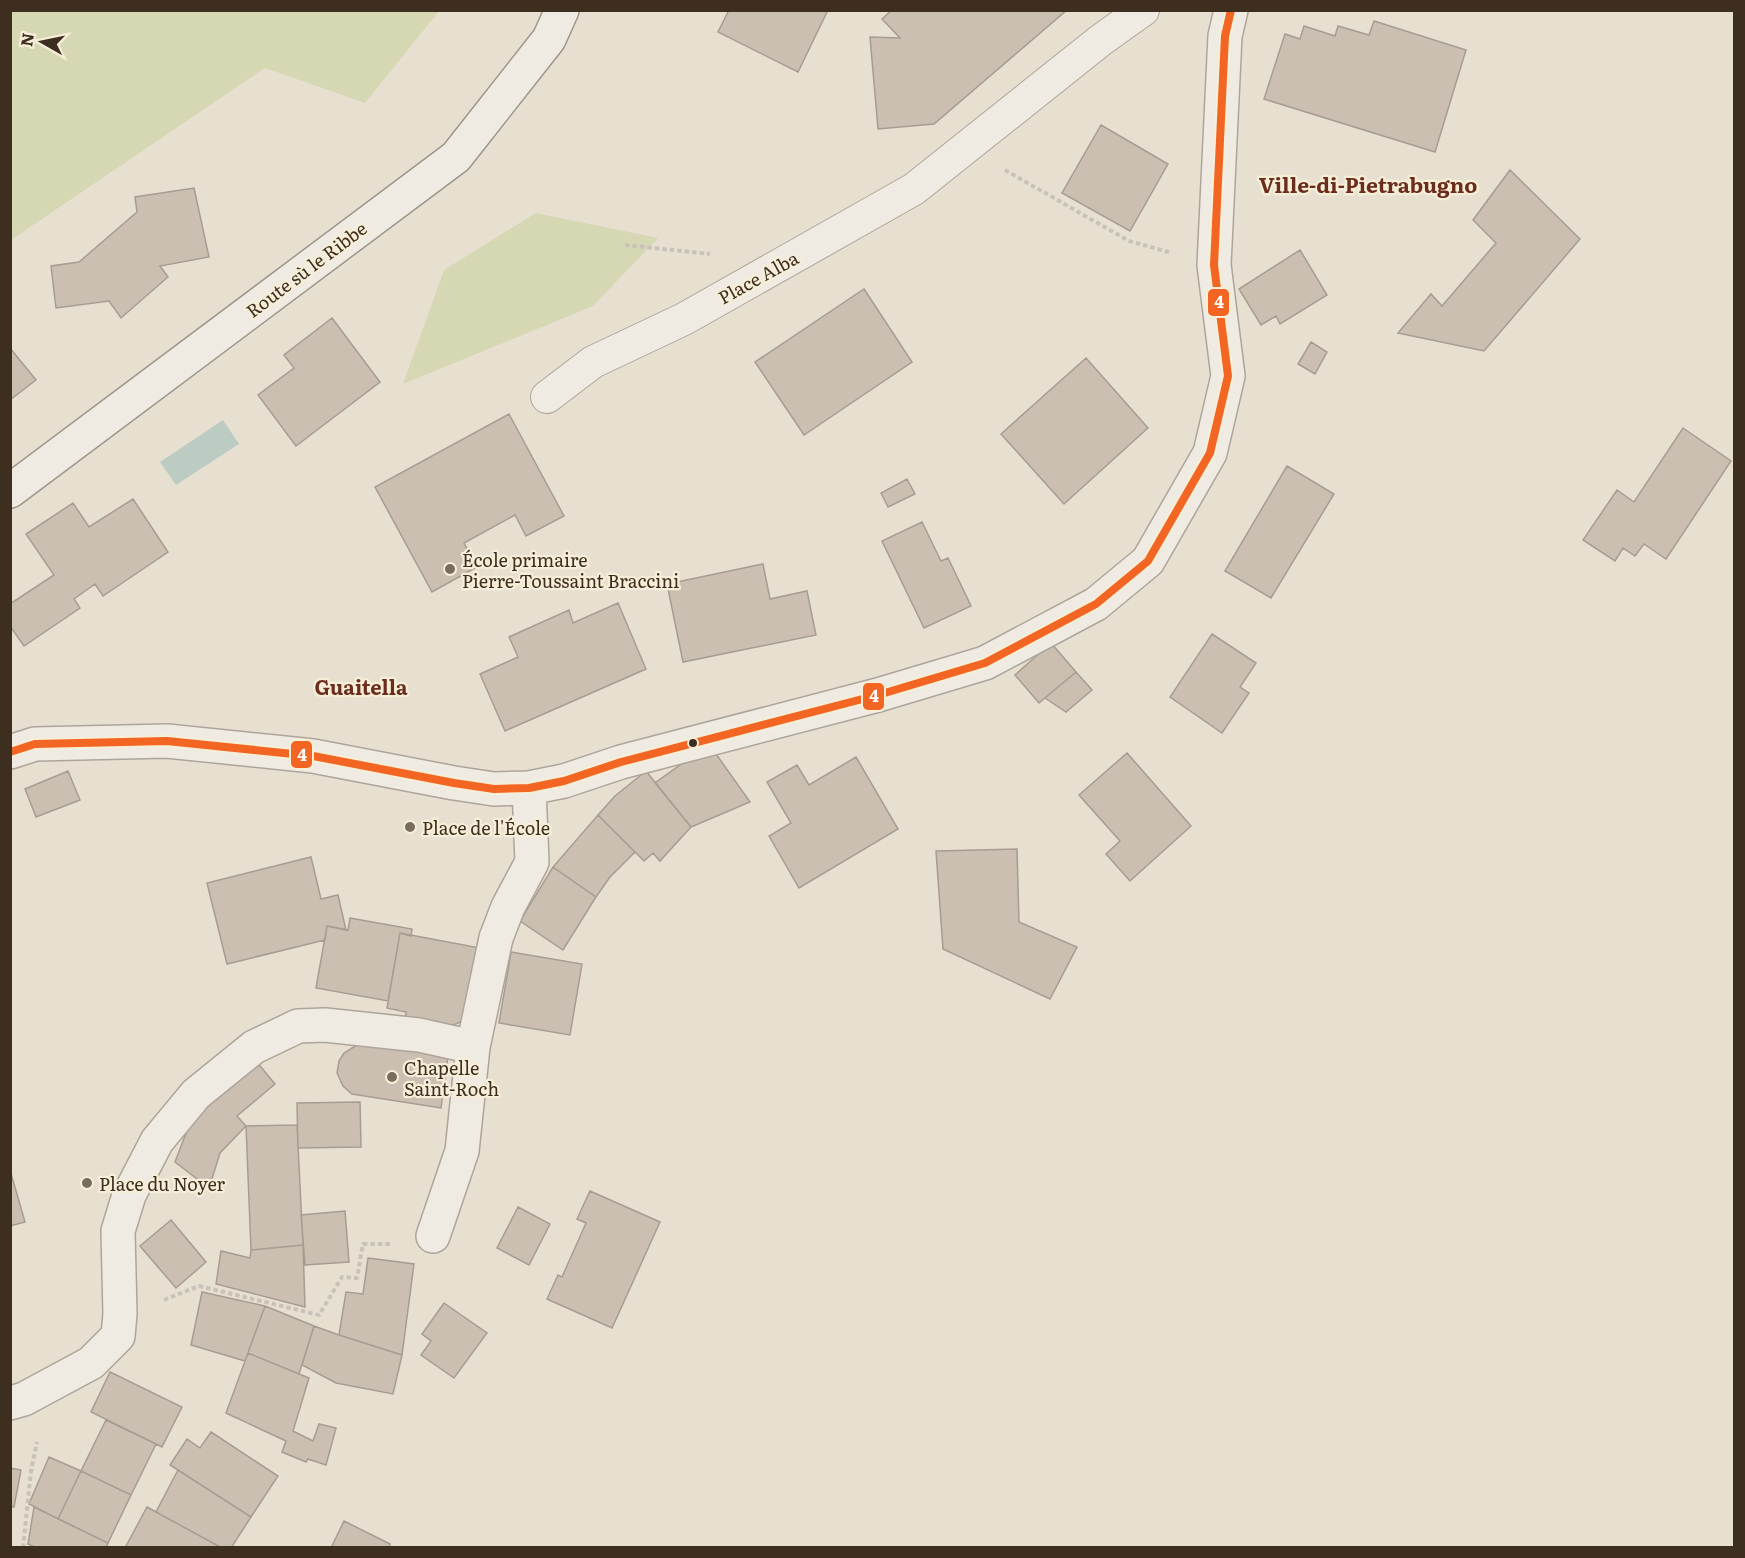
<svg xmlns="http://www.w3.org/2000/svg" width="1745" height="1558" font-family="Literata,serif">
  <style>
    .green { fill: #d6d7b3 }
    .water { fill: #bcccc2 }
    .building { fill: #cbbfb2; stroke: #a89c90; stroke-width: 1.5 }
    .lines { fill: none; stroke-linecap: round; stroke-linejoin: round }
    .pedestrian-casing { stroke: #ada599; stroke-width: 34 }
    .minor-casing { stroke: #ada599; stroke-width: 36 }
    .secondary-casing { stroke: #9c958a; stroke-width: 36 }
    .path { stroke: #c8c2b9; stroke-width: 4; stroke-dasharray: 4.5 3; stroke-linecap: butt }
    .pedestrian { stroke: #efebe3; stroke-width: 32 }
    .minor { stroke: #efebe3; stroke-width: 33 }
    .secondary { stroke: #efebe3; stroke-width: 33 }
    .bus-1-casing { stroke: #f7eed8; stroke-width: 12 }
    .bus-1 { stroke: #f26522; stroke-width: 8 }
    .poi-dot { fill: #786c5e; stroke: #f7eed8; stroke-width: 2 }
    .bus-dot { fill: #3d2e20; stroke: #f7eed8; stroke-width: 2 }
    .labels { text-anchor: middle; dominant-baseline: central; stroke-width: 4.5; stroke-linejoin: round; paint-order: stroke }
    .street-label { font-size: 18px; fill: #3d2e20; stroke: #f7eed8 }
    .poi-label { font-size: 18px; fill: #3d2e20; stroke: #f7eed8; text-anchor: start }
    .neighbourhood-label { font-size: 20px; font-weight: bold; fill: #6b2e1e; stroke: #f7eed8 }
    .quarter-label { font-size: 21px; font-weight: bold; fill: #6b2e1e; stroke: #f7eed8 }
    .line-badge { stroke: #f7eed8; stroke-width: 2 }
    .badge-label { font-size: 16px; text-anchor: middle; font-weight: bold; fill: #fff }
  </style>
  <rect width="100%" height="100%" fill="#e7e0d1"/>
  <path class="green" d="M11 10H439V11L365 103 265 68 11 240Z
    M536 213 658 238 593 306 403 384 444 270Z"/>
  <path class="water" d="M223 420 239 444 176 485 160 462Z"/>
  <path class="building" d="M729 10H828L798 72 718 32Z
    M892 10H1067L934 124 878 129 870 37 900 38 882 19Z
    M1374 21 1466 50 1435 152 1264 99 1285 34 1300 39 1304 26 1335 36 1338 26 1369 35Z
    M1101 125 1168 164 1130 231 1062 193Z
    M1510 170 1580 239 1484 351 1398 333 1431 294 1442 306 1496 243 1473 220Z
    M194 188 209 257 160 266 168 277 121 318 109 301 56 308 51 266 79 262 137 212 135 197Z
    M1300 250 1327 295 1280 324 1276 316 1261 325 1239 289Z
    M864 289 912 362 804 435 755 362Z
    M332 318 380 382 296 446 258 395 294 368 284 355Z
    M1311 342 1327 352 1315 374 1298 364Z
    M10 348 36 380 10 400Z
    M1086 358 1148 428 1064 504 1001 434Z
    M509 414 564 516 526 536 515 515 464 543 477 567 432 592 375 487Z
    M1683 428 1731 461 1666 559 1644 544 1635 556 1623 548 1615 561 1583 540 1617 490 1634 502Z
    M1287 466 1334 494 1271 598 1225 571Z
    M907 479 915 494 888 507 881 493Z
    M133 499 168 552 103 596 95 584 74 599 80 608 24 646 10 626V604L54 575 26 534 73 503 89 527Z
    M922 522 941 561 948 558 971 606 924 628 882 541Z
    M763 564 770 599 807 591 816 635 683 662 667 584Z
    M618 603 646 669 505 731 480 674 518 657 509 637 569 610 573 623Z
    M1212 634 1256 663 1240 687 1249 693 1222 733 1170 697Z
    M1051 643 1076 672 1039 703 1015 675Z
    M1076 672 1092 690 1066 712 1045 698Z
    M709 744 750 802 691 827 655 783Z
    M1127 753 1191 826 1130 881 1106 854 1120 841 1079 795Z
    M856 757 898 829 799 888 769 836 791 823 767 782 797 765 809 785Z
    M68 771 80 800 36 817 25 789Z
    M646 771 691 827 660 861 653 853 644 861 598 815 615 796Z
    M598 815 635 852 610 877 596 897 553 867Z
    M1017 849 1019 922 1077 947 1050 999 943 949 936 851Z
    M311 857 321 899 338 895 346 930 327 926 325 940 227 964 207 883Z
    M553 867 596 897 563 950 520 921Z
    M350 918 412 929 411 936 400 933 388 1001 316 988 327 926 348 930Z
    M400 933 480 948 467 1019 449 1027 405 1020 406 1012 387 1008Z
    M511 952 582 964 570 1035 499 1023Z
    M360 1043 448 1056 441 1108 352 1094 343 1086 337 1073 339 1061 344 1053Z
    M255 1060 275 1084 237 1116 246 1126 220 1153 209 1188 175 1162 188 1128 213 1099Z
    M360 1102 361 1147 298 1148 297 1103Z
    M297 1125 303 1245 251 1250 246 1126Z
    M10 1170 25 1222 10 1226Z
    M590 1191 660 1222 612 1328 547 1299 558 1275 562 1277 586 1223 577 1219Z
    M518 1207 550 1224 529 1265 497 1248Z
    M345 1211 349 1262 305 1265 301 1215Z
    M171 1220 206 1262 176 1288 140 1246Z
    M303 1245 305 1307 216 1284 221 1251 250 1258 251 1250Z
    M368 1258 414 1264 402 1355 339 1335 346 1292 363 1294Z
    M202 1292 265 1306 245 1361 191 1345Z
    M444 1303 487 1333 454 1378 421 1355 431 1341 422 1334Z
    M265 1306 314 1326 299 1374 248 1353Z
    M314 1326 339 1335 402 1355 393 1394 336 1383 302 1365Z
    M248 1353 309 1378 293 1431 313 1441 319 1424 336 1428 326 1465 308 1459 306 1462 282 1452 286 1441 226 1413Z
    M110 1372 182 1407 162 1447 91 1412Z
    M106 1420 156 1444 131 1495 81 1471Z
    M211 1432 278 1476 251 1517 170 1465 187 1439 200 1448Z
    M49 1457 81 1471 58 1519 29 1504Z
    M10 1468 21 1470 14 1507 10 1506Z
    M178 1470 251 1517 231 1548H222L156 1512Z
    M81 1471 131 1495 108 1543 58 1519Z
    M34 1507 108 1543 106 1548H37L28 1544Z
    M147 1507 156 1512 222 1548H125Z
    M344 1521 390 1544 389 1548H331Z"/>
  <g class="lines">
    <defs>
      <path id="pedestrian" d="M547 397 593 362 684 319 914 189 1101 40 1143 10"/>
      <path id="minor" d="M10 752 35 744 167 741 313 756 454 783 494 789 529 788 564 781 621 762 878 695 985 663 1096 604 1148 561 1210 453 1228 376 1214 265 1225 36 1231 10
        M433 1236 462 1151 473 1047
        M10 1403 24 1399 91 1363 118 1336 120 1314 118 1231 129 1195 157 1141 196 1094 254 1047 298 1026 325 1025 419 1035 473 1047 496 938 508 907 532 862 529 788"/>
      <path id="secondary" d="M10 491 456 157 549 39 562 10"/>
    </defs>
    <use href="#pedestrian" class="pedestrian-casing"/>
    <use href="#minor" class="minor-casing"/>
    <use href="#secondary" class="secondary-casing"/>
    <path class="path" d="M1005 170 1129 241 1172 253
      M625 245 710 254
      M164 1300 199 1286 319 1315 342 1277 357 1278 363 1244H392
      M23 1548 31 1471 37 1442"/>
    <use href="#pedestrian" class="pedestrian"/>
    <use href="#minor" class="minor"/>
    <use href="#secondary" class="secondary"/>
    <defs>
      <path id="bus-1" d="M10 752 35 744 167 741 313 756 454 783 494 789 529 788 564 781 621 762 878 695 985 663 1096 604 1148 561 1210 453 1228 376 1214 265 1225 36 1231 10"/>
    </defs>
    <use href="#bus-1" class="bus-1-casing"/>
    <use href="#bus-1" class="bus-1"/>
  </g>
  <g class="poi-dot">
    <circle cx="450" cy="569" r="6"/>
    <circle cx="410" cy="827" r="6"/>
    <circle cx="392" cy="1077" r="6"/>
    <circle cx="87" cy="1183" r="6"/>
  </g>
  <circle class="bus-dot" cx="693" cy="743" r="5"/>
  <g class="labels">
    <g class="street-label">
      <text transform="translate(306 269) rotate(-37)">Route sù le Ribbe</text>
      <text transform="translate(758 277) rotate(-29)">Place Alba</text>
    </g>
    <g class="poi-label">
      <text x="462" y="559">École primaire<tspan x="462" dy="21">Pierre-Toussaint Braccini</tspan></text>
      <text x="422" y="827">Place de l'École</text>
      <text x="404" y="1067">Chapelle<tspan x="404" dy="21">Saint-Roch</tspan></text>
      <text x="99" y="1183">Place du Noyer</text>
    </g>
    <g class="neighbourhood-label">
      <text x="361" y="686">Guaitella</text>
    </g>
    <g class="quarter-label">
      <text x="1368" y="183">Ville-di-Pietrabugno</text>
    </g>
  </g>
  <g class="line-badge">
    <rect x="1207" y="288" width="23" height="29" rx="6" fill="#f26522"/>
    <rect x="862" y="682" width="23" height="29" rx="6" fill="#f26522"/>
    <rect x="290" y="740" width="23" height="29" rx="6" fill="#f26522"/>
  </g>
  <g class="badge-label">
    <text x="1219" y="308">4</text>
    <text x="874" y="702">4</text>
    <text x="302" y="761">4</text>
  </g>
  <rect width="1745" height="1558" fill="none" stroke="#3d2e20" stroke-width="24"/>
  <g transform="translate(42 42) rotate(279)" stroke="#f7eed8" stroke-width="4.5" paint-order="stroke">
  <path d="M0-4.5L10 22L0 15L-10 22Z" fill="#3d2e20"/>
  <text y="-9" font-size="16" font-weight="bold" text-anchor="middle" fill="#3d2e20">N</text>
  </g>
</svg>
